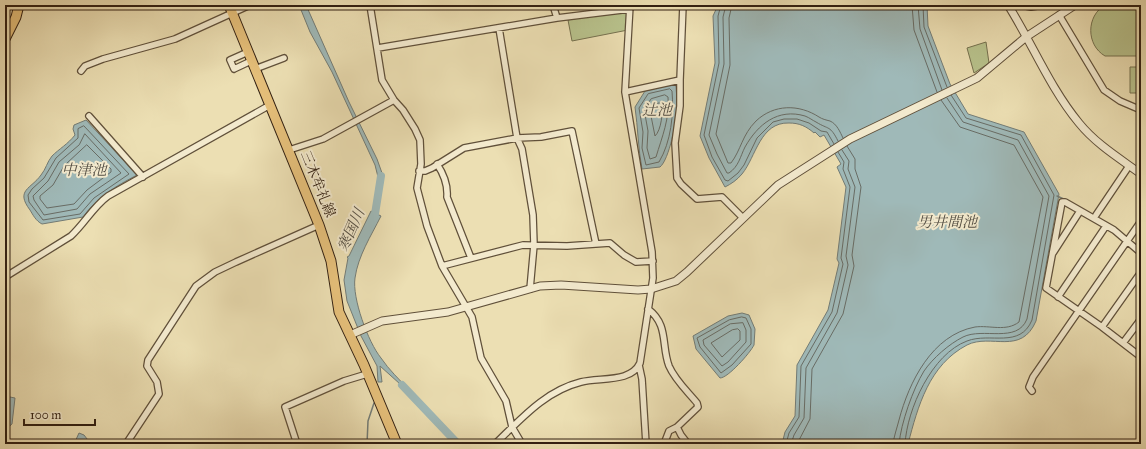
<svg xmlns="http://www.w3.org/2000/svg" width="1146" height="449" font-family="'IM FELL Great Primer','Noto Serif JP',serif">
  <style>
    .green { fill: #b8c28c; stroke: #75714f }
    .water { fill: #9fb9b8; stroke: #737c76 }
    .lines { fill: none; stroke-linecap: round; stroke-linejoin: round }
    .shore { stroke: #686c65; stroke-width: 1 }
    .stream { stroke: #737c76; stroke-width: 1.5 }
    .river { stroke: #9fb9b8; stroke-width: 8 }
    .minor-casing { stroke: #60503a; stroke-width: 8 }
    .tertiary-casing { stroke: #60503a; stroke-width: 9 }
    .primary-casing { stroke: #322012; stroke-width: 11 }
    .minor { stroke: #f3eace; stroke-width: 5.5 }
    .tertiary { stroke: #f3eace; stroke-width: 7 }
    .primary { stroke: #e6c07a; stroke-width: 9 }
    .labels { text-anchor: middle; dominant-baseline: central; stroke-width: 4; stroke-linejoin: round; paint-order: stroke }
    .street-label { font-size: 14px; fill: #322012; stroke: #f3eace }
    .water-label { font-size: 15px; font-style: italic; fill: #534e44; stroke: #f3eace }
  </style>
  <rect width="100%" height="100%" fill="#ecdfb3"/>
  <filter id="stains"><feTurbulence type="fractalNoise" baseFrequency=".005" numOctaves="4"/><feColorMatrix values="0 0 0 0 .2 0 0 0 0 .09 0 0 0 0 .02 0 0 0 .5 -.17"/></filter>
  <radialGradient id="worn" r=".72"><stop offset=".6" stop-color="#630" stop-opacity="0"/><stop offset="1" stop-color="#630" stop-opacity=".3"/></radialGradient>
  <path class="green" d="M1105 5H1141V56H1105C1086 45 1086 16 1105 5Z
    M629 9 628 30 572 41 568 20Z
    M986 42 989 63 974 73 967 48Z
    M1130 67H1141V93H1130Z"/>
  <path class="water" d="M299 5H306L349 102 377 159 382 173 383 181 380 185 375 165 332 72 310 32Z
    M718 5H927L928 26 950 84 968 114 1024 132 1059 194 1036 321C1021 356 991 333 967 345 929 365 918 406 908 444H782L785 432 795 416 797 365 828 310 839 263 837 259 846 187 837 167 841 164 824 135 820 137 815 132 814 133C806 126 799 123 789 123 760 122 756 157 742 174 737 180 731 184 725 187L709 158 700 136 715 63 713 16Z
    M673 84 676 86C676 93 678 100 677 108 677 120 669 160 660 167L642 169C638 148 638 128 635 107L645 91Z
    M86 120 137 175C116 186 97 197 83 217L42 224C36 221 33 215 30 210 15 190 31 189 41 175 46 169 47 162 52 156 59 149 68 144 75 135L73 129 74 125Z
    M371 211 381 216C371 236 358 256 355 278 352 298 368 342 381 358 389 370 400 380 409 390L410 393 380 366 382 382H378L377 366 361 336 347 301 344 280 348 258 347 257 349 256Z
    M742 313 749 315 755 329 754 345C750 353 728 378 720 378L696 349 693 336 728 316Z
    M5 396 15 398 12 424 5 430Z
    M79 433 84 435 91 444H74Z"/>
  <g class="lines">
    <path class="shore" d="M721 5 718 16 719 63 704 135 712 157 725 180 728 181 738 173 744 165 757 138 773 122 784 119H797L809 123 821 131 827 132 834 144
      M726 5 723 17 724 64 709 135 717 154 727 173H729C739 166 740 157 745 147 758 124 778 108 805 116 810 118 812 120 816 122 829 130 830 125 838 141
      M732 5 729 18 730 65 716 134 728 163H731C741 150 742 135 756 121 774 104 799 104 819 117 822 119 826 120 830 121 837 124 840 132 843 138
      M912 5 914 30 937 92
      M918 5 920 29 942 90
      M923 5 924 27 947 87
      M670 89 672 91C674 114 671 142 659 162L646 165 642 148 643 132 639 108 648 94Z
      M665 95 668 97C670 118 662 137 656 157L650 159 647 148 648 131 644 109 651 99Z
      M661 103C664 110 661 131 655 136L650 111 655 104Z
      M84 126 129 174 94 198 80 214 43 220 29 202 28 195 32 189 44 178 56 158 78 138V129Z
      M85 134 121 173 90 194 77 209 44 215 34 200 33 196 48 181 59 162 79 145Z
      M87 145 111 169V172L87 190 74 204 47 208 40 199V196L53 185 64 166Z
      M742 317 746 318 751 329V344L732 365 721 373 700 347 697 338 729 320Z
      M743 323 746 330V342L728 362 722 366 704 345 703 340 730 324Z
      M738 329 740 331V340L722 357 711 343 732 330Z
      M786 444 789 433 799 417 801 366 832 312 843 264 841 258 850 187 843 169 844 162 838 152
      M791 444 794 435 804 418 806 368 837 313 848 265 846 256 855 187 848 169 849 161 842 150
      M797 444 810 419 812 369 843 314 854 266 852 255 861 187 855 169V159L847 146
      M893 444C894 436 897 428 899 420 909 382 932 335 975 327 990 325 1006 332 1019 322L1043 197 1014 145 960 127 941 100
      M899 444C901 423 913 389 924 371 933 358 949 344 963 337 983 327 1017 344 1027 319L1049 196 1018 140 963 122 947 98
      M905 444C907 409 932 354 967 341 990 332 1020 349 1032 320L1054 195 1021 135 966 118 951 95"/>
    <path class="stream" d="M1057 196 1066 200
      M1134 244 1141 249
      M367 444 368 421 374 403"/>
    <path class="river" d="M371 223 375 214 381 176
      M402 385 458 444"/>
    <defs>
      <path id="minor" d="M370 5 382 80 394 100 403 110 415 129 420 140 421 164 417 188 427 226 442 266 472 317 481 358 506 401 512 427 522 444
        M553 5 557 18
        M683 5 680 80V106L675 143 677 178 681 184 697 199 722 197 743 218
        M1021 5 1031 7 1043 5
        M1059 15 1104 90 1120 101 1141 110
        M499 28 517 138 522 149 533 215 534 245 530 289
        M378 48 557 18 630 9
        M248 52 230 60 234 69 251 61
        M255 69 284 58
        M81 71 85 66 103 59 175 39 250 5
        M625 92 680 80
        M89 116 143 177
        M289 150 323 139 394 100
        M437 164C443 173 448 185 447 197L471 258
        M419 171H425L432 168 464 148 517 138 541 137 572 131 596 244
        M1096 215 1129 166
        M1053 253 1080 211
        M1141 253 1114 230 1065 202H1062L1046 288 1102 327 1141 357
        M442 266 523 245 567 246 610 243 624 255 636 262 653 261
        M5 277 71 236C85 223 93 207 108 196L270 105
        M1058 297 1106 226
        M648 309C669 325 661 345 669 366 675 380 688 392 697 403L698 407 677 427 669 431 664 444
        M1102 327 1141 272
        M1123 343 1141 319
        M639 365 642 379 646 444
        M1032 391 1029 387 1033 377 1141 221
        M677 427 681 435 688 444
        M126 444 159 394 157 382 147 366 148 360 196 286 215 272 236 262 319 225
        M297 444 285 407 344 381 367 374
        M495 444C521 419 545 391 581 382 600 377 631 383 640 363L653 278 652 252 625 92 630 5"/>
      <path id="tertiary" d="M1008 5C1032 43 1050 88 1079 123 1096 144 1119 158 1141 174
        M350 335 382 321 448 312 540 286 561 285 638 290 651 289 676 281 687 272 778 185 850 139 977 78 1026 37 1075 5"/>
      <path id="primary" d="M229 5 319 225 331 261 339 312 364 365 397 444
        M5 39 16 17 19 5"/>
    </defs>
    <use href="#minor" class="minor-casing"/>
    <use href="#tertiary" class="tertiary-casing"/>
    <use href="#primary" class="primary-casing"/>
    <use href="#minor" class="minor"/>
    <use href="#tertiary" class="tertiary"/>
    <use href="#primary" class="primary"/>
  </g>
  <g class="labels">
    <g class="street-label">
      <text transform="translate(318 184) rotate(68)">三木牟礼線</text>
    </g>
    <g class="water-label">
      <text x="657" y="110">辻池</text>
      <text x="84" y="170">中津池</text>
      <text x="947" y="222">男井間池</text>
      <text transform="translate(351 230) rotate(-66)">寒国川</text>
    </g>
  </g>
  <rect width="1146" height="449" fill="none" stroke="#ecdfb3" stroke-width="20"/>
  <rect x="6" y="6" width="1134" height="437" fill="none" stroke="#322012" stroke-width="2"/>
  <rect x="10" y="10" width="1126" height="429" fill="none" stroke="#322012"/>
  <path d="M24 419v6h71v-6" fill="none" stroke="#322012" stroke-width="2"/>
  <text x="30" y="419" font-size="12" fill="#322012" stroke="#f3eace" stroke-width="3" paint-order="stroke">100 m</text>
  <rect width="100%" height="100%" filter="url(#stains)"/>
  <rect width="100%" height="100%" fill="url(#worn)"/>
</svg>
